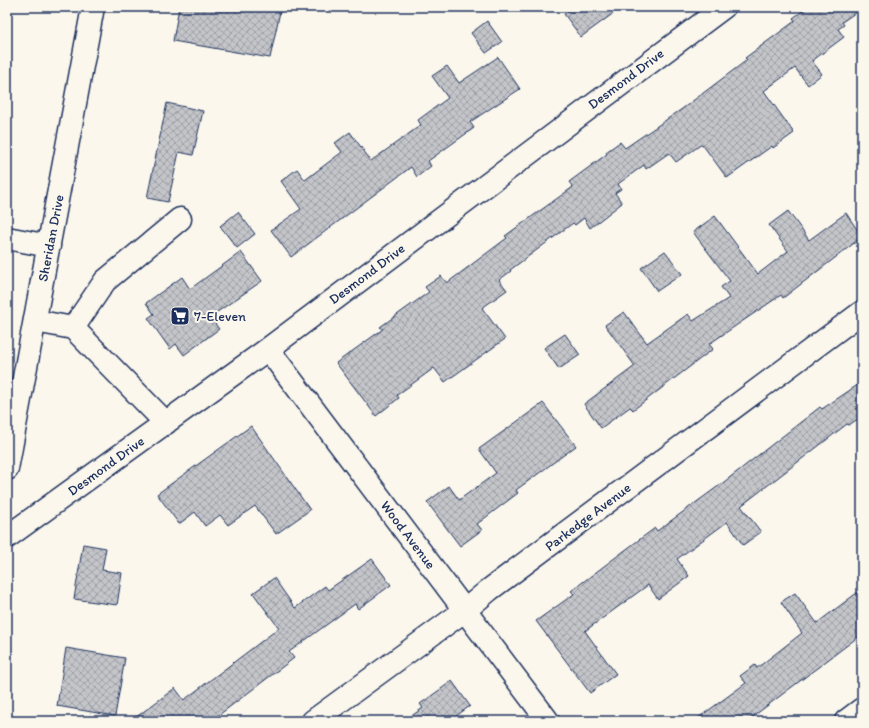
<svg xmlns="http://www.w3.org/2000/svg" width="869" height="728" font-family="Itim,sans-serif">
  <style>
    .building { fill: url(#building-cross-hatch); stroke: #1b2f5e }
    .lines { fill: none; stroke-linecap: round; stroke-linejoin: round }
    .minor-casing { stroke: #1b2f5e; stroke-width: 25 }
    .major-casing { stroke: #1b2f5e; stroke-width: 25 }
    .minor { stroke: #fbf7ec; stroke-width: 22 }
    .major { stroke: #fbf7ec; stroke-width: 22 }
    .labels { text-anchor: middle; dominant-baseline: central; stroke-width: 4; stroke-linejoin: round; paint-order: stroke }
    .street-label { font-size: 14px; fill: #1b2f5e; stroke: #fbf7ec }
    .poi-label { font-size: 14px; fill: #1b2f5e; stroke: #fbf7ec; text-anchor: start }
  </style>
  <defs>
    <pattern id="building-cross-hatch" width="8" height="8" patternUnits="userSpaceOnUse"><rect width="8" height="8" fill="#c3c5c9"/><path d="M0 0l8 8M0 8l8-8" fill="none" stroke="#9ea0a6"/></pattern>
  </defs>
  <rect width="100%" height="100%" fill="#fbf7ec"/>
  <filter id="ink" filterUnits="userSpaceOnUse"><feTurbulence type="fractalNoise" baseFrequency=".025" numOctaves="2"/><feDisplacementMap in="SourceGraphic" scale="8" xChannelSelector="R" yChannelSelector="G"/><feConvolveMatrix kernelMatrix="1 2 1 2 8 2 1 2 1" color-interpolation-filters="sRGB"/></filter>
  <g filter="url(#ink)">
    <path class="building" d="M179 7H281L270 58 173 41Z
      M574 7H622L581 37 564 14Z
      M808 7 862 8 842 22 844 25 838 29 844 37 812 61 822 74 808 85 795 68 764 91 794 133 773 148 772 146 727 178 702 144 676 162 669 153 646 169 644 165 618 184 621 189 615 193 622 203 590 228 584 218 575 225 573 223 510 270 511 271 499 280 507 290 482 308 505 339 445 382 434 368 397 395 399 398 376 416 336 363 383 329 380 327 429 292 425 287 441 276 447 283 507 238 505 236 573 187 569 182 607 154 606 152 620 142 625 148 682 109 747 60 745 58 795 21 793 18Z
      M487 21 502 42 486 53 471 33Z
      M498 57 520 89 470 122 474 128 428 161 431 166 417 177 411 167 291 257 271 230 301 209 281 181 297 169 305 180 342 152 335 143 350 132 371 161 421 125 418 120 448 98 432 76 447 66 459 83Z
      M167 103 203 111 193 155 179 152 168 202 147 198Z
      M788 211 809 240 846 213 862 237 783 298 781 295 709 344 713 349 633 410 630 407 601 428 584 404 635 366 605 325 624 312 647 343 688 314 693 321 729 298 721 287 730 281 693 232 715 216 758 274 788 251 769 225Z
      M238 212 255 234 237 248 220 226Z
      M665 251 682 274 657 291 641 268Z
      M241 252 262 281 210 317 219 329 184 355 176 344 170 349 148 318 154 314 146 303 182 277 190 289Z
      M565 334 580 355 559 369 544 348Z
      M862 382V416L849 425 847 424 741 506 761 532 743 545 727 522 677 559 689 576 658 599 648 585 585 631 616 674 590 693 536 621 574 594 571 591 624 551 655 528 657 531 724 482 820 407 822 409Z
      M543 403 576 446 516 490 518 493 477 524 482 530 460 546 427 502 449 486 459 500 496 473 479 449Z
      M251 426 310 510 276 534 255 506 228 525 220 515 205 526 195 512 179 524 157 494Z
      M83 544 106 548 102 570 122 573 117 605 74 599Z
      M372 559 391 585 358 609 355 604 289 652 294 658 211 721H131L175 688 184 700 279 628 253 593 274 578 295 608 325 586 328 590Z
      M862 589V634L747 721H694L746 683 740 676 755 665 757 668 802 633 781 602 795 593 817 623Z
      M66 648 125 658 115 716 57 706Z
      M452 681 470 706 449 721H404L423 708 420 704Z"/>
    <g class="lines">
      <defs>
        <path id="minor" d="M7 238 49 246
          M35 321 73 328 166 423
          M73 328 105 281 180 219
          M268 349 548 721
          M7 537 268 349 724 7
          M313 721 464 611 489 590 862 312
          M846 721 862 709"/>
        <path id="major" d="M7 469 93 7"/>
      </defs>
      <use href="#minor" class="minor-casing"/>
      <use href="#major" class="major-casing"/>
      <use href="#minor" class="minor"/>
      <use href="#major" class="major"/>
    </g>
  </g>
  <defs>
    <symbol id="supermarket-square" viewBox="-11 -11 22 22"><rect x="-9" y="-9" width="18" height="18" rx="4" fill="#1b2f5e" stroke="#fbf7ec"/><path d="M-6-5.5h2.5l.6 2H6L4.5 2H-2.5L-4.4-4H-6ZM-1.5 3.2a1.3 1.3 0 1 0 .1 0ZM3 3.2a1.3 1.3 0 1 0 .1 0Z" fill="#fff"/></symbol>
  </defs>
  <g fill-rule="evenodd">
    <use href="#supermarket-square" x="169" y="305" width="22" height="22"/>
  </g>
  <g class="labels">
    <g class="street-label">
      <text transform="translate(626 79) rotate(-37)">Desmond Drive</text>
      <text transform="translate(51 238) rotate(-79)">Sheridan Drive</text>
      <text transform="translate(367 274) rotate(-37)">Desmond Drive</text>
      <text transform="translate(106 466) rotate(-36)">Desmond Drive</text>
      <text transform="translate(588 517) rotate(-37)">Parkedge Avenue</text>
      <text transform="translate(408 535) rotate(53)">Wood Avenue</text>
    </g>
    <g class="poi-label">
      <text x="194" y="316">7-Eleven</text>
    </g>
  </g>
  <rect width="869" height="728" fill="none" stroke="#fbf7ec" stroke-width="24"/>
  <rect x="12" y="12" width="845" height="704" fill="none" stroke="#1b2f5e" stroke-width="1.5" filter="url(#ink)"/>
</svg>
